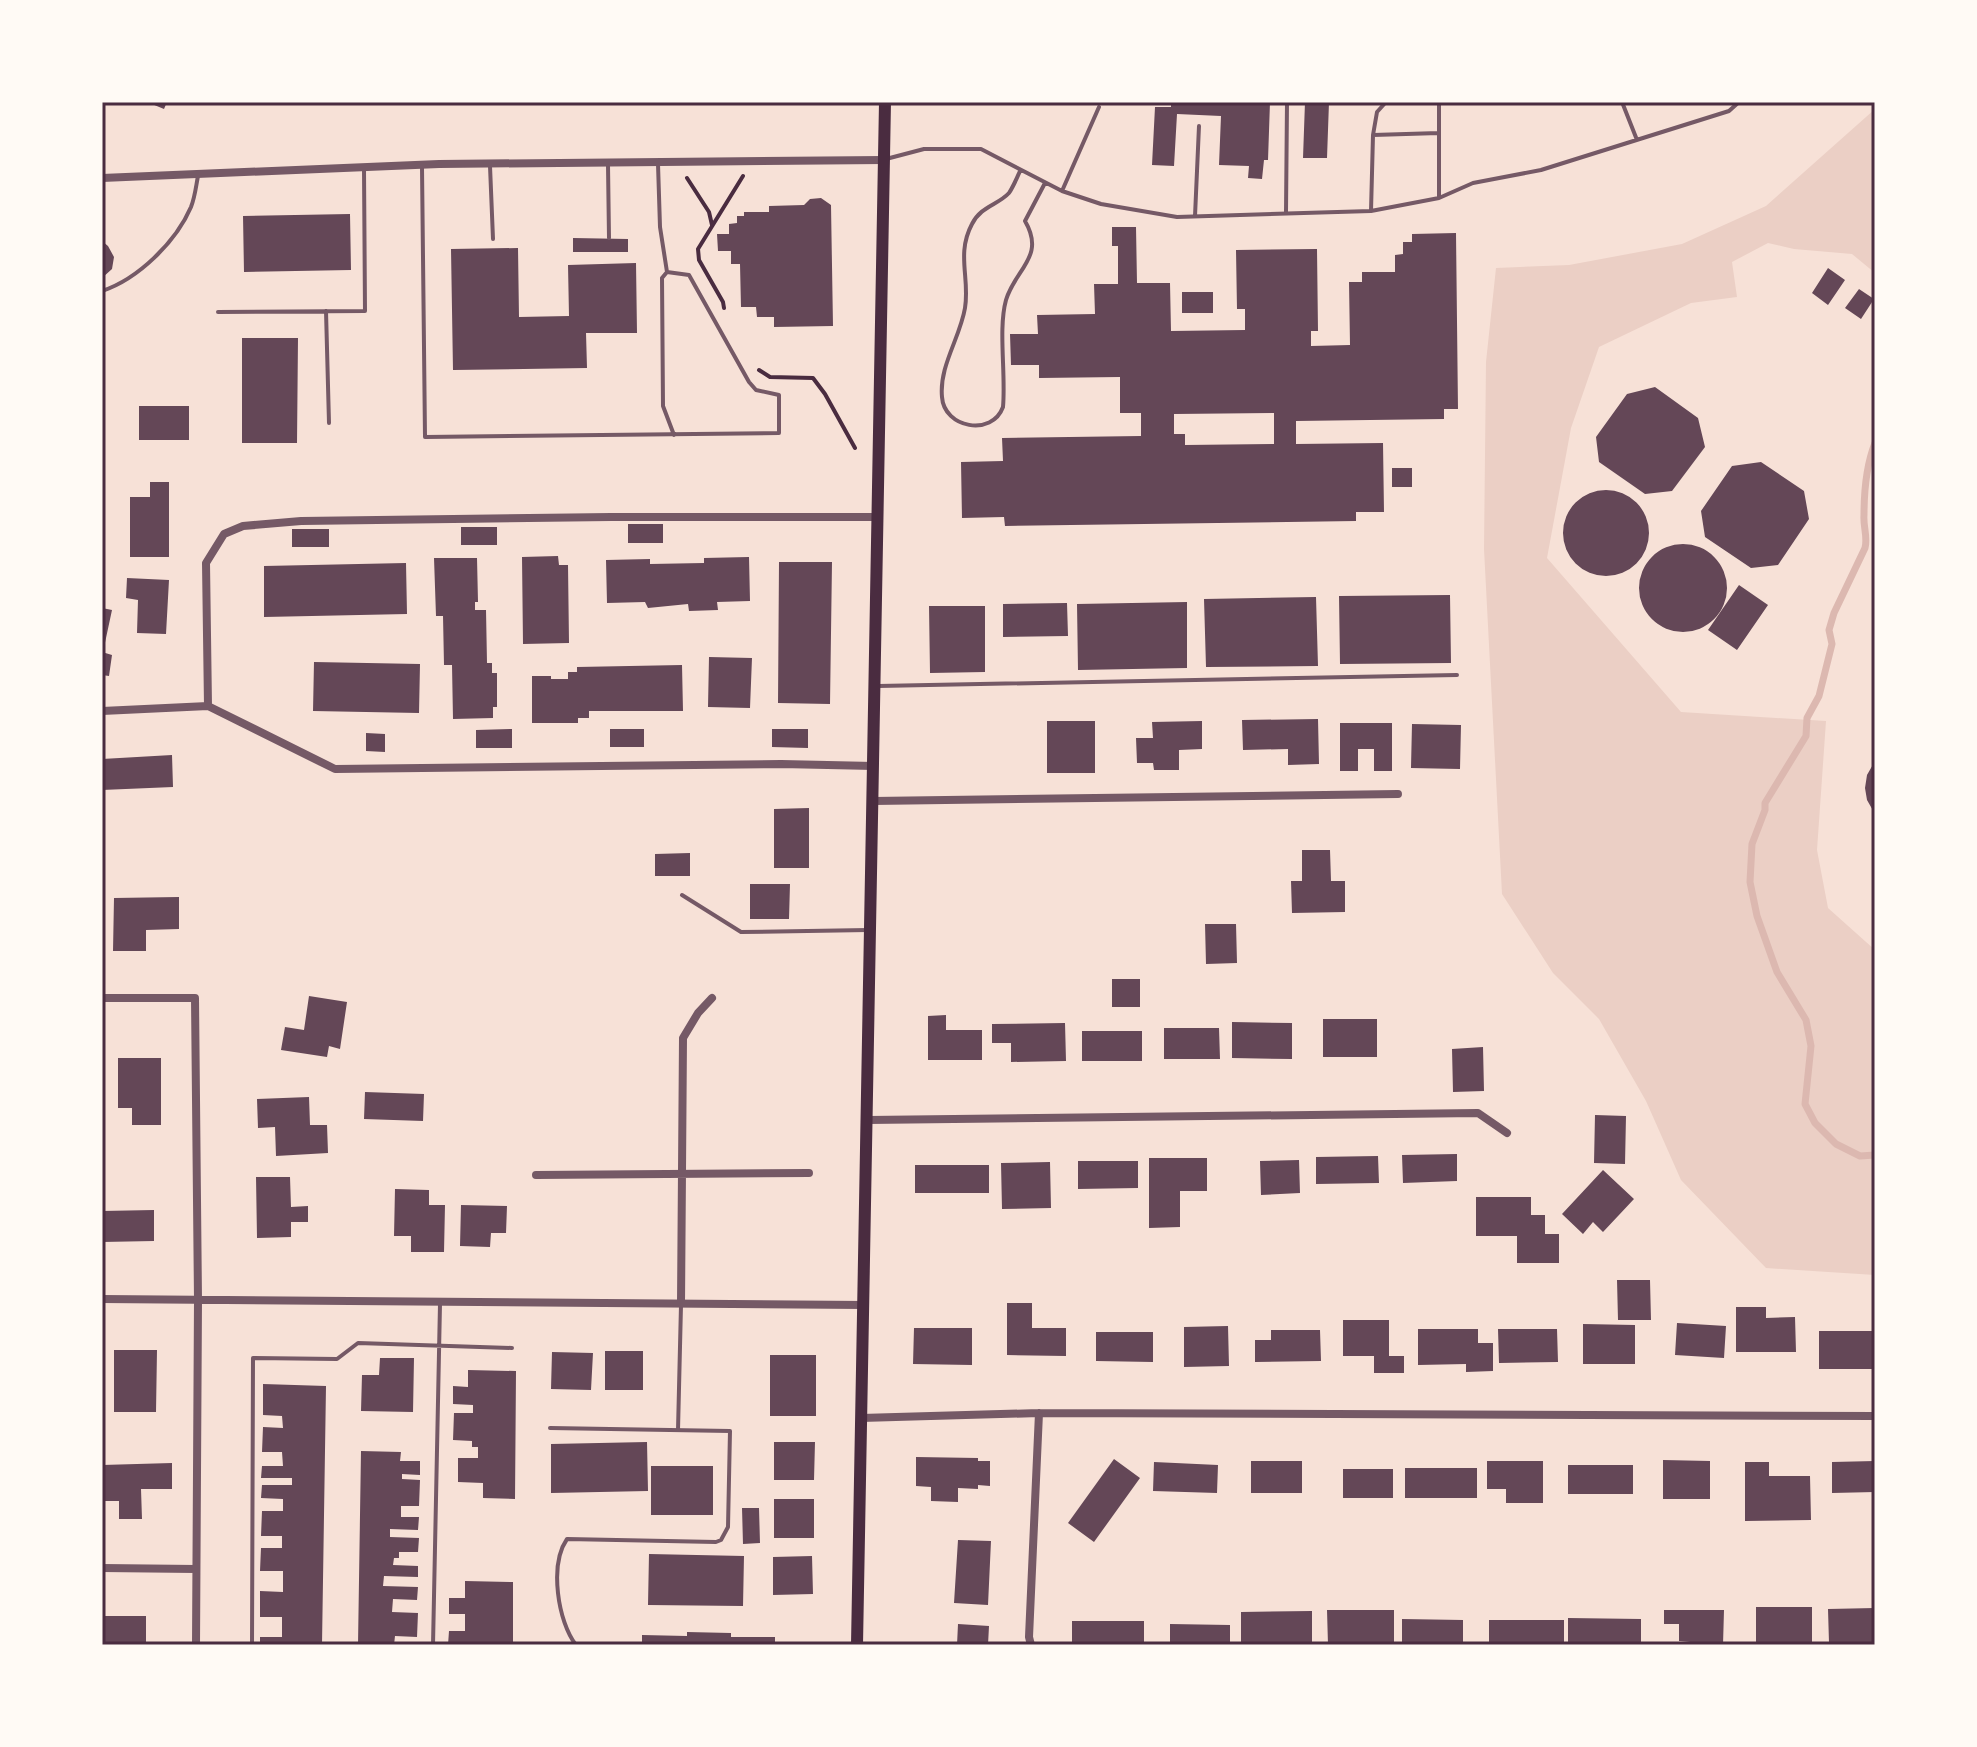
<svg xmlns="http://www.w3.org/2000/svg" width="1977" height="1747" font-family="Poppins,sans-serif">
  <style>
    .green { fill: #ebcfc5 }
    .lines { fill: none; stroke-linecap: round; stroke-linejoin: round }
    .stream { stroke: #dcb8b0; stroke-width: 7 }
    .building { fill: #644757; fill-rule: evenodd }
    .path { stroke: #4a2c40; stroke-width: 4 }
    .service { stroke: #755966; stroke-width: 4 }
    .minor { stroke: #755966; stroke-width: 8 }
    .secondary { stroke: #4a2c40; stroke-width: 12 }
    .neatline { fill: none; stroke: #4a2c40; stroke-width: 3 }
  </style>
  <rect width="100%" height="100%" fill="#f7e1d7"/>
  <path class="green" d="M1875 109V273L1852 254 1794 249 1768 243 1732 262 1737 297 1691 303 1599 347 1571 428 1547 558 1681 712 1826 721 1817 850 1828 908 1875 950V1275L1766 1268 1681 1180 1646 1101 1599 1019 1553 973 1502 894 1484 549 1486 362 1496 268 1569 265 1682 244 1766 206Z"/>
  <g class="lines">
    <path class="stream" d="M1875 443C1866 466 1864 491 1864 515 1863 527 1868 537 1865 548L1834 613 1829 630 1832 644 1819 696 1807 718 1806 736 1765 803V810L1752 844 1750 882 1757 916 1777 972 1806 1020 1811 1046 1805 1104 1815 1123 1836 1144 1860 1156 1875 1155"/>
  </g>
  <path class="building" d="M147 102H167L164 109Z
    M1171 102H1270L1268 160H1264L1262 179 1248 178 1249 166 1219 165 1221 116 1177 114 1174 166 1152 165 1155 107H1171Z
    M1305 102H1329L1327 158H1303Z
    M821 198 831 205 833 326 774 327V317H757L756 307H741L740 264H731V251H718L717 234H729V224L737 223V216H744V212H769V206L804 205 810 199Z
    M350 214 351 270 244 272 243 216Z
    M1112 227H1136L1137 283H1170L1171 331 1245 330V309H1237L1236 250 1317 249 1318 331H1311V346L1350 345 1349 282H1362V272H1395V255L1403 254V242H1412V234L1456 233 1458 409H1444V419L1296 421V444L1383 443 1384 512H1356V521L1005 526 1004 517 962 518 961 462 1003 461 1002 438 1141 436V413H1120V377L1039 378V365H1011L1010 334H1038L1037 315 1095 314 1094 284H1118V246H1112ZM1274 413V444L1185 445V434H1174V414Z
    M573 238 628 239V252H573Z
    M102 241 108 246 114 257 112 269 102 278Z
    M518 248 519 317 569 316 568 265 636 263 637 333H586L587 368 453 370 451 249Z
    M1828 268 1845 280 1828 305 1812 293Z
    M1859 289 1874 299 1861 319 1845 308Z
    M1182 292H1213V313H1182Z
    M242 338H298L297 443H242Z
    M1655 387 1698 418 1705 447 1672 491 1645 494 1599 462 1596 437 1627 394Z
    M139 406H189V440H139Z
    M1761 462 1804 491 1809 519 1778 565 1751 568 1705 537 1701 511 1732 466Z
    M1392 468H1412V487H1392Z
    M150 482H169V557H130V497H150Z
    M1563 533a43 43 0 1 1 86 0a43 43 0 1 1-86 0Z
    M628 524H663V543H628Z
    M461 527H497V545H461Z
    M292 529H329V547H292Z
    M1639 588a44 44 0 1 1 88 0a44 44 0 1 1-88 0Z
    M558 556 559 565H568L569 643 523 644 522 557Z
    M749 557 750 601 717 602 718 610 689 611 688 604 648 608 645 602 607 603 606 560 650 559V564L704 563V558Z
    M434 558H477L478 602H475V610H486L487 663H492V673H497V707H493V718L453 719 452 665H444L443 616H436Z
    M779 562H832L830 704 778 703Z
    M406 563 407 614 264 617V566Z
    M127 578 169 580 166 634 137 633 138 600 126 598Z
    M1739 585 1768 605 1737 650 1708 630Z
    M1450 595 1451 663 1340 664 1339 596Z
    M1316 597 1318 666 1206 667 1204 599Z
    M1187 602V668L1078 670 1077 604Z
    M1067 603 1068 636 1003 637V604Z
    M929 606H985V672L930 673Z
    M102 608 112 610 103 652H102Z
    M102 652 112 655 109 676 102 675Z
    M709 657 752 658 750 708 708 707Z
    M314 662 420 664 419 713 313 711Z
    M682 665 683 711H589V718H578V723H532V676H551V679H568V672H577V667Z
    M1318 719 1319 764 1288 765V749L1243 750 1242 720Z
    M1047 721H1095V773H1047Z
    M1202 721V749L1179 750V770H1154L1153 763H1137L1136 738H1153L1152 722Z
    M1340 723H1392V771H1374V749H1358V771H1340Z
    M1412 724 1461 725 1460 769 1411 768Z
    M512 729V748H476V730Z
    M610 729H644V747H610Z
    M772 729H808V748L772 747Z
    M366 733 385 734V752L366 751Z
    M172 755 173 787 102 790V759Z
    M1875 761V814L1867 800 1865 788 1867 775Z
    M809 808V868H774V809Z
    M1302 850H1330L1331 881H1345V912L1292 913 1291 881H1302Z
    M690 853V876H655V854Z
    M750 884H790L789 919H750Z
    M179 897V929L146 930V951H113L114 898Z
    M1205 924H1236L1237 963 1206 964Z
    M1112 979H1140V1007H1112Z
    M309 996 347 1002 340 1049 329 1046 327 1057 281 1050 285 1027 304 1030Z
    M946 1015V1030H982V1060H928V1016Z
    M1323 1019H1377V1057H1323Z
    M1232 1022 1292 1023V1059L1232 1058Z
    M1065 1023 1066 1061 1011 1062V1043H992V1024Z
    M1164 1028H1219L1220 1059H1164Z
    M1082 1031H1142V1061H1082Z
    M1483 1047 1484 1091 1453 1092 1452 1049Z
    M118 1058H161V1125H132V1108H118Z
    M365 1092 424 1094 423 1121 364 1119Z
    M309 1097 310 1125H327L328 1153 276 1156 275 1127 258 1128 257 1099Z
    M1595 1115 1626 1116 1625 1164 1594 1163Z
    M1457 1154V1181L1403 1183 1402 1155Z
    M1378 1156 1379 1183 1316 1184V1157Z
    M1149 1158H1207V1191H1180V1227L1149 1228Z
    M1299 1160 1300 1193 1261 1195 1260 1161Z
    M1078 1161H1138V1188L1078 1189Z
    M1050 1162 1051 1208 1002 1209 1001 1163Z
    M915 1165H989V1193H915Z
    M1603 1170 1634 1199 1603 1232 1593 1222 1583 1234 1562 1214Z
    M256 1177H290L291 1207 308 1206V1222H291V1237L257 1238Z
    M395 1189 429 1190V1205H445L444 1252H411V1236H394Z
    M1476 1197H1531V1215H1545V1234H1559V1263H1517V1236H1476Z
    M461 1205 507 1206 506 1233H491L490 1247 460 1246Z
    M154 1210V1241L102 1242V1211Z
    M1617 1280H1650L1651 1320H1618Z
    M1007 1303H1032V1328H1066V1356L1007 1355Z
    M1736 1307H1766V1318L1795 1317 1796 1352H1736Z
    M1343 1320H1389V1356H1404V1373H1374V1356H1343Z
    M1677 1323 1726 1326 1724 1358 1675 1355Z
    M1583 1324 1635 1325V1364H1583Z
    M1228 1326 1229 1366 1184 1367V1327Z
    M914 1328H972V1365L913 1364Z
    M1418 1329H1478V1343H1493V1371L1466 1372V1364L1418 1365Z
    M1498 1329H1557L1558 1362 1499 1363Z
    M1271 1330H1320L1321 1361 1255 1362V1340H1271Z
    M1819 1331H1875V1369H1819Z
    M1096 1332H1153V1362L1096 1361Z
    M114 1350H157L156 1412H114Z
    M605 1351H643V1390H605Z
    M552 1352 593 1353 591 1390 551 1389Z
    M770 1355H816V1416H770Z
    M380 1358H414L413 1412 361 1411 362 1375H379Z
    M468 1370 516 1371 515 1499 483 1498V1483L458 1482V1458H478V1447H472V1441L453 1440 454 1413H473V1405L453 1404V1386L468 1387Z
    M263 1384 326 1386 322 1645H260V1637H282V1617H260V1591L283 1592V1571H260L261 1548H282V1536H261L262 1511H283V1499L261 1498 262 1485H292V1478H261L262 1466H283L282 1452H262L263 1427 283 1428 282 1416 263 1415Z
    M647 1442 648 1491 551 1493V1444Z
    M774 1442H815L814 1480H774Z
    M361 1451 401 1452 400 1461H420V1475L402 1474V1479L420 1480 419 1506H401V1517H419L418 1530 390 1529V1537L419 1538 418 1552H399V1558H394L393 1565 418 1566V1577L384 1576 383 1586 418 1587 417 1600 393 1599 392 1612 418 1613 417 1637 395 1636 394 1645H358Z
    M916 1457 978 1458V1461H990V1486L978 1485V1489L958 1488V1502L931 1501V1487L916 1486Z
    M1114 1459 1140 1478 1094 1542 1068 1523Z
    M1663 1460 1710 1461V1499H1663Z
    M1251 1461H1302V1493H1251Z
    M1487 1461H1543V1503H1506V1489H1487Z
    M1875 1461V1492L1832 1493V1462Z
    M1154 1462 1218 1465 1217 1493 1153 1491Z
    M1745 1462H1769V1476H1810L1811 1520 1745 1521Z
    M172 1463V1489H141L142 1519H119V1501H102V1465Z
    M1568 1465H1633V1494H1568Z
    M651 1466H713V1515H651Z
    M1405 1468H1477V1498H1405Z
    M1343 1469H1393V1498H1343Z
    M774 1499H814V1538H774Z
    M742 1508H759L760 1543 743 1544Z
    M958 1540 991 1541 988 1605 954 1603Z
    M649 1554 744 1556 743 1606 648 1605Z
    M812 1556 813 1594 773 1595V1557Z
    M465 1581 513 1582V1645H448L449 1631H465V1614H449V1598H465Z
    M1756 1607H1812V1645H1756Z
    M1875 1608V1645H1866V1642L1829 1643 1828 1609Z
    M1327 1610H1394V1645H1328Z
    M1664 1610H1724L1723 1645 1679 1641V1624H1664Z
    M1312 1611V1645H1241V1612Z
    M102 1616H146V1645H102Z
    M1568 1618 1641 1619V1645H1568Z
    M1402 1619 1463 1620V1645H1402Z
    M1489 1620H1564V1645H1489Z
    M1072 1621H1144V1645H1072Z
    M958 1624 989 1626 988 1645H957Z
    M1170 1624 1230 1625V1645H1170Z
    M687 1632 731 1633V1637H775V1645H642V1635L687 1636Z"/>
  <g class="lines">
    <path class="path" d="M687 178 709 212 712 225
      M724 308 723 302 699 260 698 249 743 176
      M759 370 770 377 813 378 825 394 855 448"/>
    <path class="service" d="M1439 102V198
      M1622 102 1637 140
      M1439 103 1496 102
      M1373 135 1377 112 1386 102
      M886 159 924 149H981L1062 191 1101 204 1177 217 1371 211 1439 198 1473 183 1541 170 1729 111 1739 102
      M658 164 660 227 667 272
      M608 165 609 238
      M490 166 493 239
      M422 167 425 437 779 433V395L756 390 749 382 689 275 667 272 662 278 663 406 674 435
      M1020 171C1017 178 1013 187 1009 193 998 205 981 206 972 224 956 254 970 278 965 308 960 338 939 366 942 397 944 428 992 437 1003 407 1006 374 998 329 1006 300 1015 269 1046 257 1025 221L1045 183
      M1062 191 1099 107
      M1371 211 1373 135 1439 133
      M1286 212 1287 102
      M1195 216 1199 126
      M102 291C138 279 176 242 191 207 195 197 196 186 198 176
      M326 311 329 423
      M218 312 365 311 364 169
      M878 686 1457 675
      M682 895 741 932 868 930
      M550 1428 730 1431 728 1527 721 1540 716 1542 567 1539C549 1565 558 1622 576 1645
      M678 1430 681 1305
      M252 1645 253 1358 337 1359 358 1343 512 1348
      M433 1645 440 1304"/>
    <path class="minor" d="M102 178 439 164 884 160
      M208 706 206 563 224 534 243 526 301 521 611 517H878
      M102 711 208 706 335 769 781 764 874 766
      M873 801 1398 794
      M102 998H195L198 1300 196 1645
      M868 1120 1478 1113 1507 1133
      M536 1175 809 1173
      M102 1299 864 1305
      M681 1304 683 1038 698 1013 712 998
      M861 1418 1039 1413 1875 1416
      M102 1568 196 1569
      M1031 1645 1029 1637 1039 1413"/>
    <path class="secondary" d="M857 1645 885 102"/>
  </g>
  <rect width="1977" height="1747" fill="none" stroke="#fffaf5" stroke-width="208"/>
  <rect x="104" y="104" width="1769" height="1539" class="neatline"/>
</svg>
